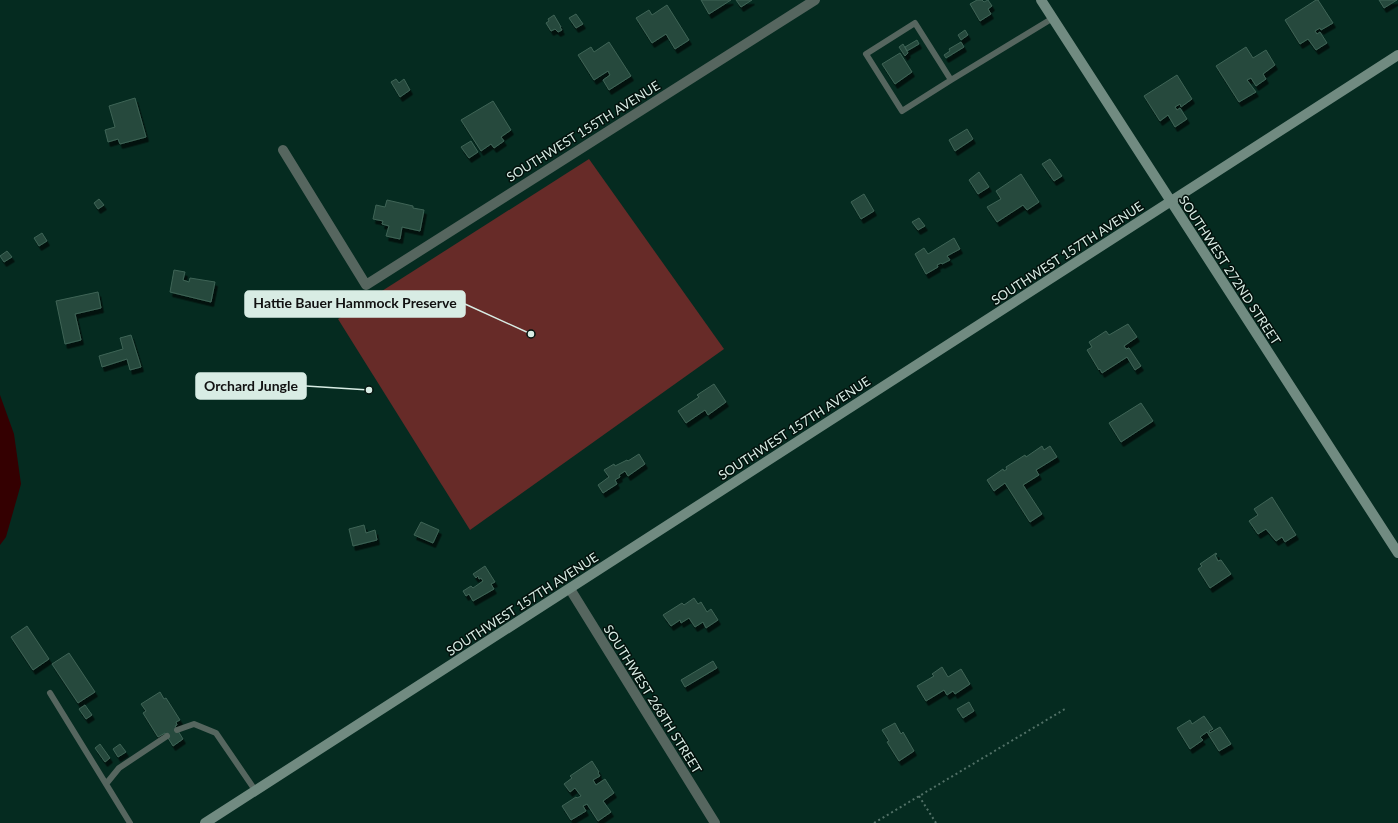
<svg xmlns="http://www.w3.org/2000/svg" width="1398" height="823" font-family="Lato,sans-serif">
  <style>
    .green { fill: #672b28 }
    .water { fill: #340001 }
    .building { fill: #264a3d; stroke: #3f6456; filter: url(#shadow) }
    .lines { fill: none; stroke-linecap: round; stroke-linejoin: round }
    .path { stroke: #527167; stroke-width: 2; stroke-dasharray: 2 3; stroke-linecap: butt }
    .lane { stroke: #56665f; stroke-width: 6 }
    .street { stroke: #56665f; stroke-width: 10 }
    .secondary { stroke: #718b81; stroke-width: 10 }
    .labels { text-anchor: middle; dominant-baseline: central; stroke-width: 3; stroke-linejoin: round; paint-order: stroke }
    .street-label { font-size: 13px; fill: #d8ece4; stroke: #03110c }
    .leader { fill: none; stroke: #d8ece4; stroke-width: 1.5 }
    .callout-dot { fill: #d8ece4; stroke: #03110c; stroke-width: 1.5 }
    .callout { fill: #d8ece4; stroke: #d8ece4; stroke-width: 1.5 }
    .callout-label { font-size: 14px; text-anchor: middle; font-weight: bold; fill: #111 }
  </style>
  <defs>
    <filter id="shadow"><feDropShadow dx="2.5" dy="4.5" stdDeviation="0" flood-color="#0009"/></filter>
  </defs>
  <rect width="100%" height="100%" fill="#052b20"/>
  <path class="green" d="M589 159 724 349 470 530 338 319Z"/>
  <path class="water" d="M0 395 14 434 21 484 6 537 0 545Z"/>
  <path class="building" d="M701 0H731L709 14Z
    M736 0H752L741 7Z
    M977 0H982L984 2 988 0 992 6 988 9 991 14 980 21 970 4Z
    M1316 0H1318L1333 23 1321 30 1320 28 1315 31 1317 34 1320 32 1327 43 1316 50 1308 39 1300 44 1285 20Z
    M1379 0H1397L1384 8Z
    M667 5 689 40 675 49 666 34 652 43 636 18 649 10 652 15Z
    M576 14 583 24 576 28 569 18Z
    M554 15 561 27H560L562 30 558 32 555 29 551 31 546 23 549 21 548 19Z
    M965 30 968 35 961 40 958 35Z
    M917 40 919 44 907 51 905 47Z
    M609 42 631 76 609 90 603 80 610 75 608 71 594 80 578 55 591 47 594 52Z
    M961 42 964 47 946 58 944 55 950 51 949 49Z
    M903 44 908 53 905 56 899 47Z
    M1246 47 1253 58 1266 50 1275 65 1263 74 1266 79 1256 86 1251 78 1247 80 1256 92 1239 102 1216 66Z
    M900 53 912 72 895 84 882 64Z
    M1177 75 1192 99 1181 107 1180 104 1175 107 1177 110 1180 108 1187 119 1175 127 1168 115 1160 121 1144 96Z
    M396 79 399 83 404 79 410 90 400 97 391 82Z
    M135 98 146 137 120 144 118 139 108 142 105 130 115 127 109 106Z
    M493 101 511 130 501 137 504 141 494 148 491 144 481 151 461 120Z
    M967 129 973 139 955 151 949 140Z
    M471 141 478 152 469 158 461 147Z
    M1050 159 1062 176 1054 181 1042 164Z
    M979 172 989 187 978 194 969 180Z
    M1021 174 1039 202 1027 210 1023 205 997 222 987 207 1001 199 996 191Z
    M864 194 874 211 861 219 851 202Z
    M99 199 104 205 98 209 94 203Z
    M387 200 413 206V208L424 210 420 231 402 227 400 239 386 236 389 226 382 224 383 221 373 219 376 205 385 207Z
    M919 218 925 226 918 230 912 222Z
    M42 233 47 241 39 246 34 238Z
    M954 238 960 249 947 256 950 260 942 264 941 263 937 265 938 267 926 274 915 254 924 248 928 254Z
    M7 251 12 257 4 262 0 256Z
    M174 270 185 272 183 280 189 282 190 278 215 282 211 302 170 292Z
    M98 292 101 308 75 314 81 340 65 344 56 301Z
    M1128 324 1137 337 1124 346 1126 349 1129 348 1141 366 1135 370 1127 357 1102 373 1100 369 1099 370 1087 350 1092 347 1089 342 1106 331 1109 335Z
    M131 335 141 367 130 370 127 359 102 367 99 356 123 349 120 338Z
    M714 384 726 402 708 415 705 410 686 423 678 411 699 397 697 395Z
    M1141 403 1153 421 1121 442 1109 423Z
    M1042 446 1044 450 1050 446 1057 457 1036 470 1039 475 1023 485 1042 514 1030 522 1005 483 994 491 987 480 1003 469 1004 471 1007 469 1006 467 1025 455 1026 457Z
    M639 454 645 464 628 476 625 471 619 475 620 477 615 480 617 484 603 493 598 485 609 477 604 470 614 464 615 466 627 460 628 461Z
    M1272 497 1296 535 1285 542 1282 537 1276 541 1266 529 1258 534 1249 521 1258 515 1254 509Z
    M421 522 439 530 433 543 414 535Z
    M364 525 366 533 375 530 377 540 353 546 349 529Z
    M1216 553 1217 554 1215 555 1218 561 1221 560 1231 574 1210 588 1198 569 1202 566 1200 564Z
    M485 566 495 582 491 584 494 589 473 601 469 594 466 596 463 591 471 586 473 588 483 581 481 578 479 579 478 576 476 578 473 574Z
    M694 598 698 604 701 602 707 612 711 609 718 620 706 628 703 622 695 627 689 618 681 623 680 620 671 626 663 615 682 603 684 605Z
    M27 626 49 659 33 670 11 637Z
    M69 653 95 692 78 703 52 664Z
    M713 661 717 668 685 687 681 680Z
    M942 667 948 677 961 669 970 684 955 694 953 691 947 695 944 690 926 701 917 686 934 676 932 674Z
    M160 692 164 699 166 698 180 720 176 722 177 725 175 726 183 739 173 746 165 733 158 737 143 713 146 711 141 704Z
    M969 702 974 711 963 718 957 709Z
    M85 705 92 715 86 719 79 709Z
    M1204 716 1213 729 1209 731 1210 733 1220 727 1231 744 1219 751 1207 732 1200 737 1203 740 1190 749 1177 728 1190 720 1192 724Z
    M895 723 901 734 903 732 914 751 899 761 887 742 889 741 882 730Z
    M100 744 110 758 105 762 95 748Z
    M120 744 126 752 118 757 113 749Z
    M592 761 599 772 598 773 600 776 593 780 596 785 605 779 614 793 603 801 611 812 598 821 587 804 583 806 586 811 571 820 562 806 576 797 577 798 581 796 575 788 570 792 564 784 572 778 570 776Z"/>
  <g class="lines">
    <path class="path" d="M919 796 936 823
      M874 823 1065 709"/>
    <path class="lane" d="M951 80 915 23 866 54 902 111 951 80 1053 18
      M50 693 130 823
      M177 730 194 724 216 733 255 790
      M106 784 119 768 167 736"/>
    <path class="street" d="M283 150 366 285 815 0
      M570 589 715 823"/>
    <path class="secondary" d="M1041 0 1398 553
      M205 823 1398 55"/>
  </g>
  <g class="labels">
    <g class="street-label">
      <text transform="translate(583 131) rotate(-32)">SOUTHWEST 155TH AVENUE</text>
      <text transform="translate(1067 253) rotate(-33)">SOUTHWEST 157TH AVENUE</text>
      <text transform="translate(1230 270) rotate(57)">SOUTHWEST 272ND STREET</text>
      <text transform="translate(794 428) rotate(-33)">SOUTHWEST 157TH AVENUE</text>
      <text transform="translate(522 604) rotate(-33)">SOUTHWEST 157TH AVENUE</text>
      <text transform="translate(653 699) rotate(58)">SOUTHWEST 268TH STREET</text>
    </g>
  </g>
  <path class="leader" d="M531 334L465 304M369 390L306 386"/>
  <g class="callout-dot">
    <circle cx="531" cy="334" r="4"/>
    <circle cx="369" cy="390" r="4"/>
  </g>
  <g class="callout">
    <rect x="245" y="291" width="220" height="26" rx="4"/>
    <rect x="196" y="373" width="110" height="26" rx="4"/>
  </g>
  <g class="callout-label">
    <text x="355" y="308">Hattie Bauer Hammock Preserve</text>
    <text x="251" y="391">Orchard Jungle</text>
  </g>
</svg>
